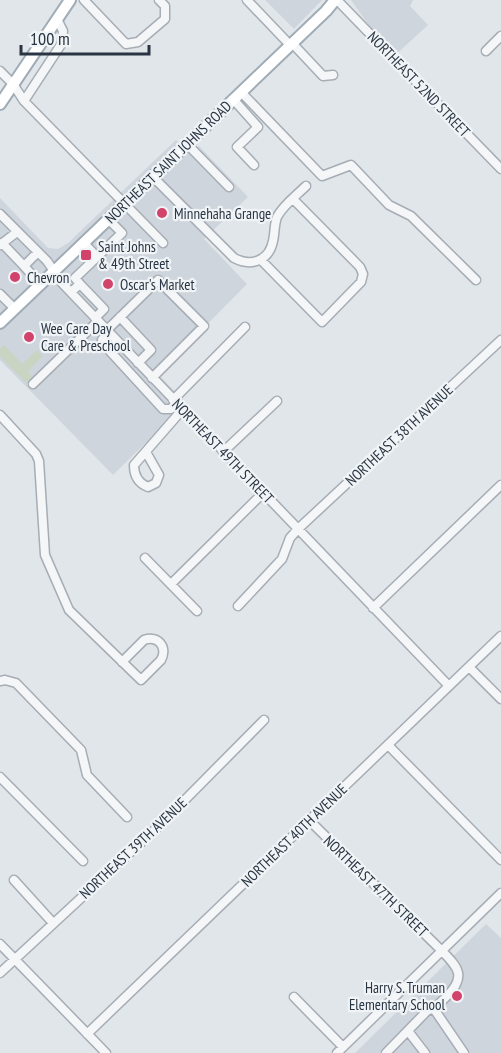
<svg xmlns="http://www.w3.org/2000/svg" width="501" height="1053" font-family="'PT Sans Narrow',sans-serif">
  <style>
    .built { fill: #cfd5dc }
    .green { fill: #c9d4c2 }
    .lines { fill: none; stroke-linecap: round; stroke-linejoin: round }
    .minor-casing { stroke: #a6adb4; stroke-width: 11 }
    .major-casing { stroke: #a0acb6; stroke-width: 14 }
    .minor { stroke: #f4f6f8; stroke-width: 8 }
    .major { stroke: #fff; stroke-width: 10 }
    .poi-dot { fill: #d2436c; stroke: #f1f4f7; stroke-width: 2 }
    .labels { text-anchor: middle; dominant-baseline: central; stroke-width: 4.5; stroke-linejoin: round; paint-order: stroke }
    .street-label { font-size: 15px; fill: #293542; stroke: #f1f4f7 }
    .poi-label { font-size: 15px; fill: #293542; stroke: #f1f4f7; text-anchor: start }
  </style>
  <rect width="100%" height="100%" fill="#e1e6ea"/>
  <path class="built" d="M265 0H322L294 29Z
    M351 0H413L410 6 428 25 392 58Z
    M176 140 191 154 199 146 248 197 204 239 247 284 158 374 186 403 113 475 0 360V198L48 248 58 249 68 243Z
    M486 924 501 938V1053H355Z"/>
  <path class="green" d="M4 345 22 364 37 350 43 356 28 371 32 377 26 383 0 356V348Z"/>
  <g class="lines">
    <defs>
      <path id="minor" d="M84 0 126 44 138 42 165 19V6L159 0
        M247 0 290 45
        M337 0 501 169
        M292 43 323 76 333 75
        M486 51 501 36
        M0 71 13 84 24 101 163 243
        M241 92 322 176 351 165 389 205 411 216 476 280
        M233 99 258 127 237 147 254 165
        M24 101 62 43 63 31 57 19
        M187 144 229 187
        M153 177 234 258C251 267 269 261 273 241 275 233 274 225 277 217 283 205 297 195 306 186
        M0 214 47 261 62 283 107 330 449 686
        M2 243 24 266 38 252
        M0 245 17 232
        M97 257 122 233 109 220
        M261 260 322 322 361 282 363 274 360 267 293 199
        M24 266 41 285
        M80 284 75 278 97 257 84 243
        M71 292 80 284 104 309 95 318
        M0 294 15 309
        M120 317 151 350 138 363
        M107 330 158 280 204 326 152 378
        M108 332 102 340 108 349 163 409H171L176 403
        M33 384 98 321
        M173 400 245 327
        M0 415 36 454 39 461 45 555 69 610 141 680 161 660C168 647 158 635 144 640L122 662
        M146 452 159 475 156 483 148 487C138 483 134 475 134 465L182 410
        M223 452 277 401
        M145 558 197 611
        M171 584 263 493
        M238 606 282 559 290 538 298 529 501 340
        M373 608 501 485
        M469 667 501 699
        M0 681 5 680 16 683 81 750 87 775 127 817
        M388 745 501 860
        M0 777 83 861
        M310 821 442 951C459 968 466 977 447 996 441 1002 436 1008 427 1011L386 1053
        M14 880 53 923
        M0 944 106 1053
        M0 973 161 824 264 720
        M294 997 343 1047
        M434 1009 464 1053
        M408 1031 425 1053
        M87 1034 501 636
        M337 1053 501 893"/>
      <path id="major" d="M0 104 70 0
        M0 323 326 11 335 0"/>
    </defs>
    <use href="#minor" class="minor-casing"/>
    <use href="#major" class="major-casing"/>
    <use href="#minor" class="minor"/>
    <use href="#major" class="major"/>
  </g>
  <g class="poi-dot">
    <circle cx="162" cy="213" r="6"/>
    <rect x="80" y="249" width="12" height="12" rx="3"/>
    <circle cx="15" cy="277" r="6"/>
    <circle cx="108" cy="284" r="6"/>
    <circle cx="29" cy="337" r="6"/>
    <circle cx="457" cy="996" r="6"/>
  </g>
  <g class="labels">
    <g class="street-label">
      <text transform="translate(419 84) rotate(46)">NORTHEAST 52ND STREET</text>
      <text transform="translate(168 162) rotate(-44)">NORTHEAST SAINT JOHNS ROAD</text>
      <text transform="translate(399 435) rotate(-43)">NORTHEAST 38TH AVENUE</text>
      <text transform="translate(223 451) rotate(46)">NORTHEAST 49TH STREET</text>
      <text transform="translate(294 835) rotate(-44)">NORTHEAST 40TH AVENUE</text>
      <text transform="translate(133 848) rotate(-43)">NORTHEAST 39TH AVENUE</text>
      <text transform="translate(376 886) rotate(44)">NORTHEAST 47TH STREET</text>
    </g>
    <g class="poi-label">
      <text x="174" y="213">Minnehaha Grange</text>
      <text x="98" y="246">Saint Johns<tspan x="98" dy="17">&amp; 49th Street</tspan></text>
      <text x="27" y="277">Chevron</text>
      <text x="120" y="284">Oscar's Market</text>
      <text x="41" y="328">Wee Care Day<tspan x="41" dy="17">Care &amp; Preschool</tspan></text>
      <text x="445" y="987" text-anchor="end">Harry S. Truman<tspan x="445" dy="17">Elementary School</tspan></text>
    </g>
  </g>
  <path d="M21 45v9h128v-9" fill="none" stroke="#293542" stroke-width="3"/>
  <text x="30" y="45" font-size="18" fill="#293542" stroke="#f1f4f7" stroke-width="4.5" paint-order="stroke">100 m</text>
</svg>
